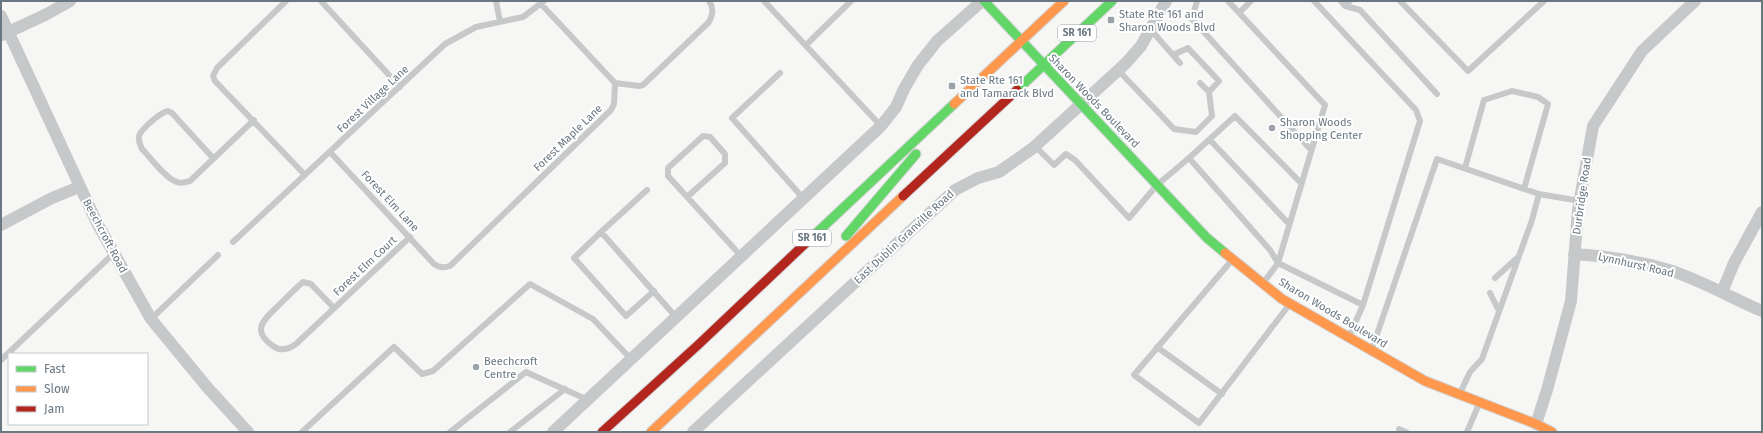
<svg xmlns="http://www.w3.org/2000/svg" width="1763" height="433" font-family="'Fira Sans',sans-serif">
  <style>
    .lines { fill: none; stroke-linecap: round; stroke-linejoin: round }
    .fast-casing { stroke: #d2d3d3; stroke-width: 11 }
    .slow-casing { stroke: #d2d3d3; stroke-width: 11 }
    .jam-casing { stroke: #d2d3d3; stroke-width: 11 }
    .lane { stroke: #c7c8c9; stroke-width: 6 }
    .street { stroke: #c7c8c9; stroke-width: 12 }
    .fast { stroke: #63d668; stroke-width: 9 }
    .slow { stroke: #ff974d; stroke-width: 9 }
    .jam { stroke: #b3261e; stroke-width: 9 }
    .poi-dot { fill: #9aa3aa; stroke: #fff; stroke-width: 1.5 }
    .labels { text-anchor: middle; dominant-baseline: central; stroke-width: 4; stroke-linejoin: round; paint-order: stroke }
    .shield { fill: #fff; stroke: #96a0a8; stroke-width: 1 }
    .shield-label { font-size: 10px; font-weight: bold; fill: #697782 }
    .poi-label { font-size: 11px; fill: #697782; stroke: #fff; text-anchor: start }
    .street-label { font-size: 11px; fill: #697782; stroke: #fff }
  </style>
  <rect width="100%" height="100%" fill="#f6f6f5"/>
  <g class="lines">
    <defs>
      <path id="fast" d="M984 1 1207 238 1225 253
        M1017 90 1112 1
        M846 236 916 154
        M809 240 954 104"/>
      <path id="slow" d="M954 104 1064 1
        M1225 253 1282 299 1425 381 1536 424 1552 432
        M651 432 903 196"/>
      <path id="jam" d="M903 196 1017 90
        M602 432 698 345 809 240"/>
    </defs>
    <use href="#fast" class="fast-casing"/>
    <use href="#slow" class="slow-casing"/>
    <use href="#jam" class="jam-casing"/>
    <path class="lane" d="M286 1 217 68 213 76 215 81 305 175
      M321 1 400 87
      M496 1 500 22
      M764 1 881 126
      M1197 1 1192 19 1311 150
      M1228 1 1325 105 1278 263 1264 282
      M1314 1 1416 110 1420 121 1363 305 1349 337
      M1341 1 1345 6 1350 1
      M1400 1 1468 71 1544 1
      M541 4 615 83
      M1345 6 1360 10 1437 94
      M1239 13 1251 1
      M1150 29 1180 63
      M806 45 851 1
      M1173 55 1188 48 1219 81 1209 92
      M1118 70 1174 129 1196 132 1212 116 1209 92 1200 83
      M780 73 732 118 803 198
      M615 83 639 86 643 85 709 22C713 14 714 8 709 1
      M1210 140 1289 224
      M1035 146 1054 165 1066 154 1075 160 1129 218 1157 185 1189 158 1270 250 1278 263 1363 305
      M330 152 434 264C440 268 444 268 450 266L611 110 614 104 615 83
      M213 158 172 113 168 111C161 112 141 129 139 136 138 141 140 144 142 149 150 157 166 179 177 182 182 184 185 182 190 181L254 120
      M1189 158 1235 116 1301 183
      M1465 168 1484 100 1512 91 1538 97 1548 104 1524 189
      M647 190 601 232 676 317
      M687 197 725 163V154L710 137 703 136 668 168V176L741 256
      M601 232 574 258 626 316 654 291
      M233 242 445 44 476 27 523 17 544 1
      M1232 260 1134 375 1199 423 1289 305
      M1495 278 1517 258
      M1490 293 1499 311
      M334 308 311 284 303 282C294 290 286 298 278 306 263 320 251 331 273 346 281 352 289 349 296 344L410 237
      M151 319 218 255
      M1157 347 1222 394
      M1372 349 1437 159 1539 194 1580 201
      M1 360 114 253
      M1460 393 1470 372 1482 359 1532 220 1539 194
      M1399 429 1406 432
      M302 432 394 347 422 374 433 371 530 284 593 319 631 359
      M450 432 526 372 588 400
      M510 432 565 389
      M1467 432 1479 404"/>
    <path class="street" d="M1 16 97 223 151 319 207 387 248 432
      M2 35 45 15 70 1
      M1 225 52 198 79 187
      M1574 254C1606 256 1639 261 1669 270 1701 280 1731 298 1762 311
      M1722 292 1734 263 1762 212
      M1536 424 1547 390 1571 301 1578 210 1593 126 1642 51 1695 1
      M553 432 881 126 896 107 904 89 918 65 937 41 982 1
      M693 432 955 190 978 178 999 172 1033 148 1125 64 1141 46 1166 1"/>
    <use href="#fast" class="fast"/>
    <use href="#slow" class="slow"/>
    <use href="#jam" class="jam"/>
  </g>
  <g class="poi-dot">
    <rect x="1107" y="16" width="8" height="8" rx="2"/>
    <rect x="948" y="82" width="8" height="8" rx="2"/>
    <circle cx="1272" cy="128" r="4"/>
    <circle cx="476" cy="367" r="4"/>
  </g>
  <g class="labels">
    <g class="shield">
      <rect x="1058" y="25" width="38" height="16" rx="3"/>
      <rect x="793" y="230" width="38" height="16" rx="3"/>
    </g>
    <g class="shield-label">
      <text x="1077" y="33">SR 161</text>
      <text x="812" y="238">SR 161</text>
    </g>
    <g class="poi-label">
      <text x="1119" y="14">State Rte 161 and<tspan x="1119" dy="13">Sharon Woods Blvd</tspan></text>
      <text x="960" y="80">State Rte 161<tspan x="960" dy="13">and Tamarack Blvd</tspan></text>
      <text x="1280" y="122">Sharon Woods<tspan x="1280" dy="13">Shopping Center</tspan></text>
      <text x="484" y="361">Beechcroft<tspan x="484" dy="13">Centre</tspan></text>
    </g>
    <g class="street-label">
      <text transform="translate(373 99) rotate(-43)">Forest Village Lane</text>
      <text transform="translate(1094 101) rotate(46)">Sharon Woods Boulevard</text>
      <text transform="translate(568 138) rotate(-44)">Forest Maple Lane</text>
      <text transform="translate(1582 196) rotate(-82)">Durbridge Road</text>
      <text transform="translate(390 201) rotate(47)">Forest Elm Lane</text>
      <text transform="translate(105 236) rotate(62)">Beechcroft Road</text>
      <text transform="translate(904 237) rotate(-43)">East Dublin Granville Road</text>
      <text transform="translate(1636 265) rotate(13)">Lynnhurst Road</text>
      <text transform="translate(365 266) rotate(-43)">Forest Elm Court</text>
      <text transform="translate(1333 313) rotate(31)">Sharon Woods Boulevard</text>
    </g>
  </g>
  <rect width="1763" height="433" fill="none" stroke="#697782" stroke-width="4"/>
  <rect x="8" y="353" width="140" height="72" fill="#ffffff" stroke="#c3c9cd"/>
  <rect x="16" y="366" width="20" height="6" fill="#63d668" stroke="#c3c9cd"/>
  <text x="44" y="373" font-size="12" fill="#697782">Fast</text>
  <rect x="16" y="386" width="20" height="6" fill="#ff974d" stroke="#c3c9cd"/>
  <text x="44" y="393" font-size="12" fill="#697782">Slow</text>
  <rect x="16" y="406" width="20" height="6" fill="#b3261e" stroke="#c3c9cd"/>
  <text x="44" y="413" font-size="12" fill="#697782">Jam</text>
</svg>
